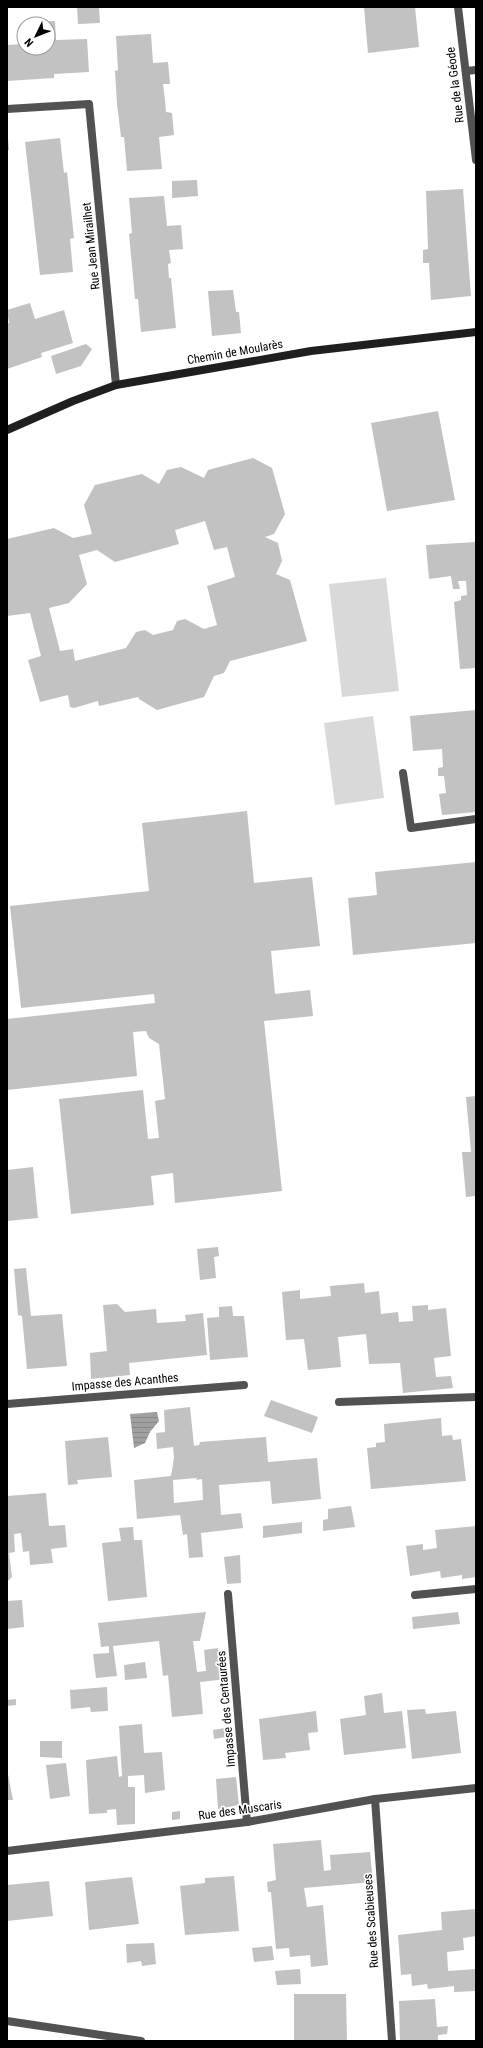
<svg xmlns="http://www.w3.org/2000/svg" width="483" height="2048" font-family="'Roboto Condensed',sans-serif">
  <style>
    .grass { fill: #d9d9d9 }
    .water { fill: url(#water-rules) }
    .building { fill: #c2c2c2; fill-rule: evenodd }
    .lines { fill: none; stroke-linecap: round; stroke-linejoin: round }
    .service { stroke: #525252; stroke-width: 8 }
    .minor { stroke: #525252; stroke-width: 8 }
    .tertiary { stroke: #525252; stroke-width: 8 }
    .secondary { stroke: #1f1f1f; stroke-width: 8 }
    .labels { text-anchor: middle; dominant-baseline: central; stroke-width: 3.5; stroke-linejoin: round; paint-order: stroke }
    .street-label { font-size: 12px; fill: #000; stroke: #fff }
  </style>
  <defs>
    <pattern id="water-rules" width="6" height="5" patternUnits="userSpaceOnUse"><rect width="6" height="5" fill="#a0a0a0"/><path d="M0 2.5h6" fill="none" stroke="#888"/></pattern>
  </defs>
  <rect width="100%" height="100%" fill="#fff"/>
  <path class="grass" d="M386 578 399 691 342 697 329 584Z
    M373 716 384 798 335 805 324 723Z"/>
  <path class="water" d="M157 1412 159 1421 150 1432 145 1443 134 1448 130 1414Z"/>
  <path class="building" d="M77 7H99L100 23 78 24Z
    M364 7H415L419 47 368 53Z
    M55 21 56 40 87 39 89 72 54 74V78L7 81V45L24 44V48H48V24H35L34 22Z
    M151 34 153 63 168 62 170 84H163L165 100 166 112 172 113 174 135 159 137 162 169 127 171 124 137H121L117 104 115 71 118 70 116 36Z
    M7 127 9 150H7Z
    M60 138 64 173 67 172 74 238 70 239 73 272 40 275 25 142Z
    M197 180 198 196 172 198V181Z
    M463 189 471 296 431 300 429 263H423V250L428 249 426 191Z
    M164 196 167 226 181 225 183 249 169 250 171 263 168 264 169 278H171L176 328 141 332 138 299H135L132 266 129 234 132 233 129 198Z
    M233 290 236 312H239L241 333 212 336 208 291Z
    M30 303 35 319 64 310 73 343 41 353 42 357 7 369V323H9L7 310Z
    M86 344 92 349 81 366 56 374 51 356Z
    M438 411 455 500 387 511 371 423Z
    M253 458 272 468 285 514 274 534 265 537 278 543 282 561 276 574 290 580 307 641 230 661 224 673 214 676 204 697 157 710 139 699 138 697 99 706 98 701 74 708 70 707 68 695 40 702 28 660 41 656 30 613 7 616V539L54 528 73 538 92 534 84 505 95 485 142 474 159 484 167 470 181 467 204 478 208 470ZM205 521 214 550 227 547 235 577 207 586 217 625 204 629 185 619 177 621 173 630 153 635 145 630 136 632 126 648 75 661 73 649 60 651 49 608 69 603 87 584 79 555 97 550 115 562 179 544 175 530Z
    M476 542V668L460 669 454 602 461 600V596L467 595 466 581H458L460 589H453L451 576 429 579 426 545Z
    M476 710V812L442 815 439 794 446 793 444 776H438V768L443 767 442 749 413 751 410 716Z
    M247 811 254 883 312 877 320 946 271 951 275 994 310 990 313 1016 264 1021 282 1191 175 1203 173 1173 151 1176 154 1205 71 1214 59 1099 143 1090 148 1139 159 1138 155 1101 165 1099 159 1044 149 1038 146 1031 133 1032 137 1076 7 1090V1019L155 1003 154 994 21 1008 10 906 149 891 142 823Z
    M476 862V943L353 955 348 898 377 895 375 872Z
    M476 1096V1196L466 1197 462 1152H471L466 1097Z
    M33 1167 38 1218 7 1221V1170Z
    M218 1247 219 1256 214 1257 216 1278 200 1280 197 1249Z
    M26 1268 31 1316 62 1314 67 1366 27 1369 22 1316 18 1315 14 1269Z
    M364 1283 365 1293 379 1291 381 1314 398 1312 399 1322 413 1321 412 1306 428 1305V1310L446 1308 451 1356 434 1358 436 1377 451 1376 453 1388 403 1393 400 1363 369 1364 366 1334 338 1337 341 1367 308 1370 304 1339 286 1340 282 1292 300 1290V1299L331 1296 330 1286Z
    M117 1304 125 1312 156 1309 157 1323 186 1321 185 1315 203 1313 207 1355 129 1363 130 1375 91 1379 90 1353 107 1351 103 1305Z
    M232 1306 233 1316H244L248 1357 210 1360 207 1318 219 1317V1307Z
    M271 1400 318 1417 312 1433 264 1416Z
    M190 1407 194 1446 199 1445 200 1442 266 1437 268 1462 317 1458 321 1499 272 1504 270 1481 219 1485 221 1515 241 1513 243 1528 201 1533 203 1557 189 1558 187 1534 183 1535 180 1515 137 1519 134 1480 171 1476 174 1458 173 1447 157 1449 156 1433 165 1432 164 1410ZM197 1478 196 1480 202 1479 203 1500 174 1503 173 1480Z
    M441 1418 442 1436 452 1435 453 1440 461 1439 466 1481 371 1489 367 1448 376 1447V1443L385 1442 384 1424Z
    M108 1437 112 1477 77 1480 78 1484 68 1485 65 1441Z
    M46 1493 49 1526 65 1525 67 1547 51 1549 53 1563 30 1565 29 1551 23 1552 21 1533 14 1534 15 1552 9 1553 12 1577 7 1582V1496Z
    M351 1506 355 1527 323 1531V1520L328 1519V1509Z
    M302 1522V1533L263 1538V1526Z
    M476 1526V1577L462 1579V1575L441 1578 440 1571 410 1576 406 1546 423 1544V1550L437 1548 435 1530Z
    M133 1527 134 1540H142L147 1597 108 1601 102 1543 121 1541 119 1528Z
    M240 1555 241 1583 227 1584 224 1557Z
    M22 1600 24 1627 7 1629V1601Z
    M206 1612 200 1641H193L197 1672 206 1671 204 1650 218 1648 220 1670 225 1669 227 1679 200 1682 203 1714 172 1717 168 1675 163 1676 159 1641 113 1646 117 1676 96 1678 93 1654 109 1653V1646L101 1647 98 1623Z
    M458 1612 460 1624 413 1629 412 1617Z
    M145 1662 147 1678 125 1680 124 1665Z
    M107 1687 108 1711 91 1712 90 1707 71 1709 70 1690Z
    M382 1693 384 1713 402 1711 406 1748 344 1755 340 1719 366 1715 364 1696Z
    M16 1699V1705L7 1706V1700Z
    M425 1709 426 1714 456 1711 461 1753 412 1759 407 1710Z
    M316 1711 318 1732 308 1733 310 1750 285 1753 286 1758 263 1760 259 1719Z
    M142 1724 144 1753 162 1752 165 1790 145 1793 144 1775 128 1776V1787H135V1824L117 1825 116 1809 107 1810V1813L89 1814 86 1760 117 1756 119 1777 122 1776 119 1726Z
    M231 1727 232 1736 214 1739 213 1730Z
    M40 1741H62V1758L40 1757Z
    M66 1763 70 1796 50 1799 46 1765Z
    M7 1769 13 1800H7Z
    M236 1777 239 1805 218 1809 216 1779Z
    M180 1811V1819L172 1820V1812Z
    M321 1840 324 1871 331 1870 330 1855 370 1852 373 1882 304 1888 307 1907 323 1905 328 1965 311 1967 310 1955 290 1957 289 1948 276 1949 271 1892H268L267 1882 276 1880 273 1844Z
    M234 1876 239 1931 185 1935 180 1886 205 1883V1878Z
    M132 1877 139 1924 89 1930 85 1882Z
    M49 1881 53 1916 7 1921V1885Z
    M476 1909V1936L463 1938 464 1950 447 1952 448 1971 476 1969V1991L454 1992V1986L428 1989 427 1984 412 1986 411 1974 401 1975 398 1935 442 1930 441 1912Z
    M154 1943 156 1964 142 1966 141 1961 127 1963 126 1944Z
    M272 1946 274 1960 254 1962 252 1948Z
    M300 1969 301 1984 277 1985 275 1971Z
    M294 1994H346L347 2041H294Z
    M435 1999 437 2027 448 2026 447 2034 438 2035V2041H400L399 2001Z"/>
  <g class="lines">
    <path class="service" d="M403 773 411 828 476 819
      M339 1402 476 1397
      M7 1404 244 1385
      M228 1594 247 1822
      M415 1595 476 1589
      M375 1799 392 2041"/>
    <path class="minor" d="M458 7 476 160
      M466 71 476 70
      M7 109 89 104 116 385
      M7 1851 247 1822 375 1799 476 1788"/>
    <path class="tertiary" d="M7 2021 141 2041"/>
    <path class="secondary" d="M7 430 73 401 116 385 311 351 476 332"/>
  </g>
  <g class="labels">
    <g class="street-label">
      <text transform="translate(455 85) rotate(-97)">Rue de la Géode</text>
      <text transform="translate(91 246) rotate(-96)">Rue Jean Mirailhet</text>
      <text transform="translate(235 352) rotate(-10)">Chemin de Moularès</text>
      <text transform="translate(125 1382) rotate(-5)">Impasse des Acanthes</text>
      <text transform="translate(226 1709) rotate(-95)">Impasse des Centaurées</text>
      <text transform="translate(240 1810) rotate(-8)">Rue des Muscaris</text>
      <text transform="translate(371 1921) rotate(-94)">Rue des Scabieuses</text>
    </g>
  </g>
  <rect width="483" height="2048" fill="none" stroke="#000000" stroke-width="16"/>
  <g transform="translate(36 36) rotate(227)"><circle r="19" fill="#ffffff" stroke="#999999"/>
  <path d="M0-3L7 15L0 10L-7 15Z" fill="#000000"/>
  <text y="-6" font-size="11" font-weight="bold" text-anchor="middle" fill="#000000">N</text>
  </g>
</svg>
